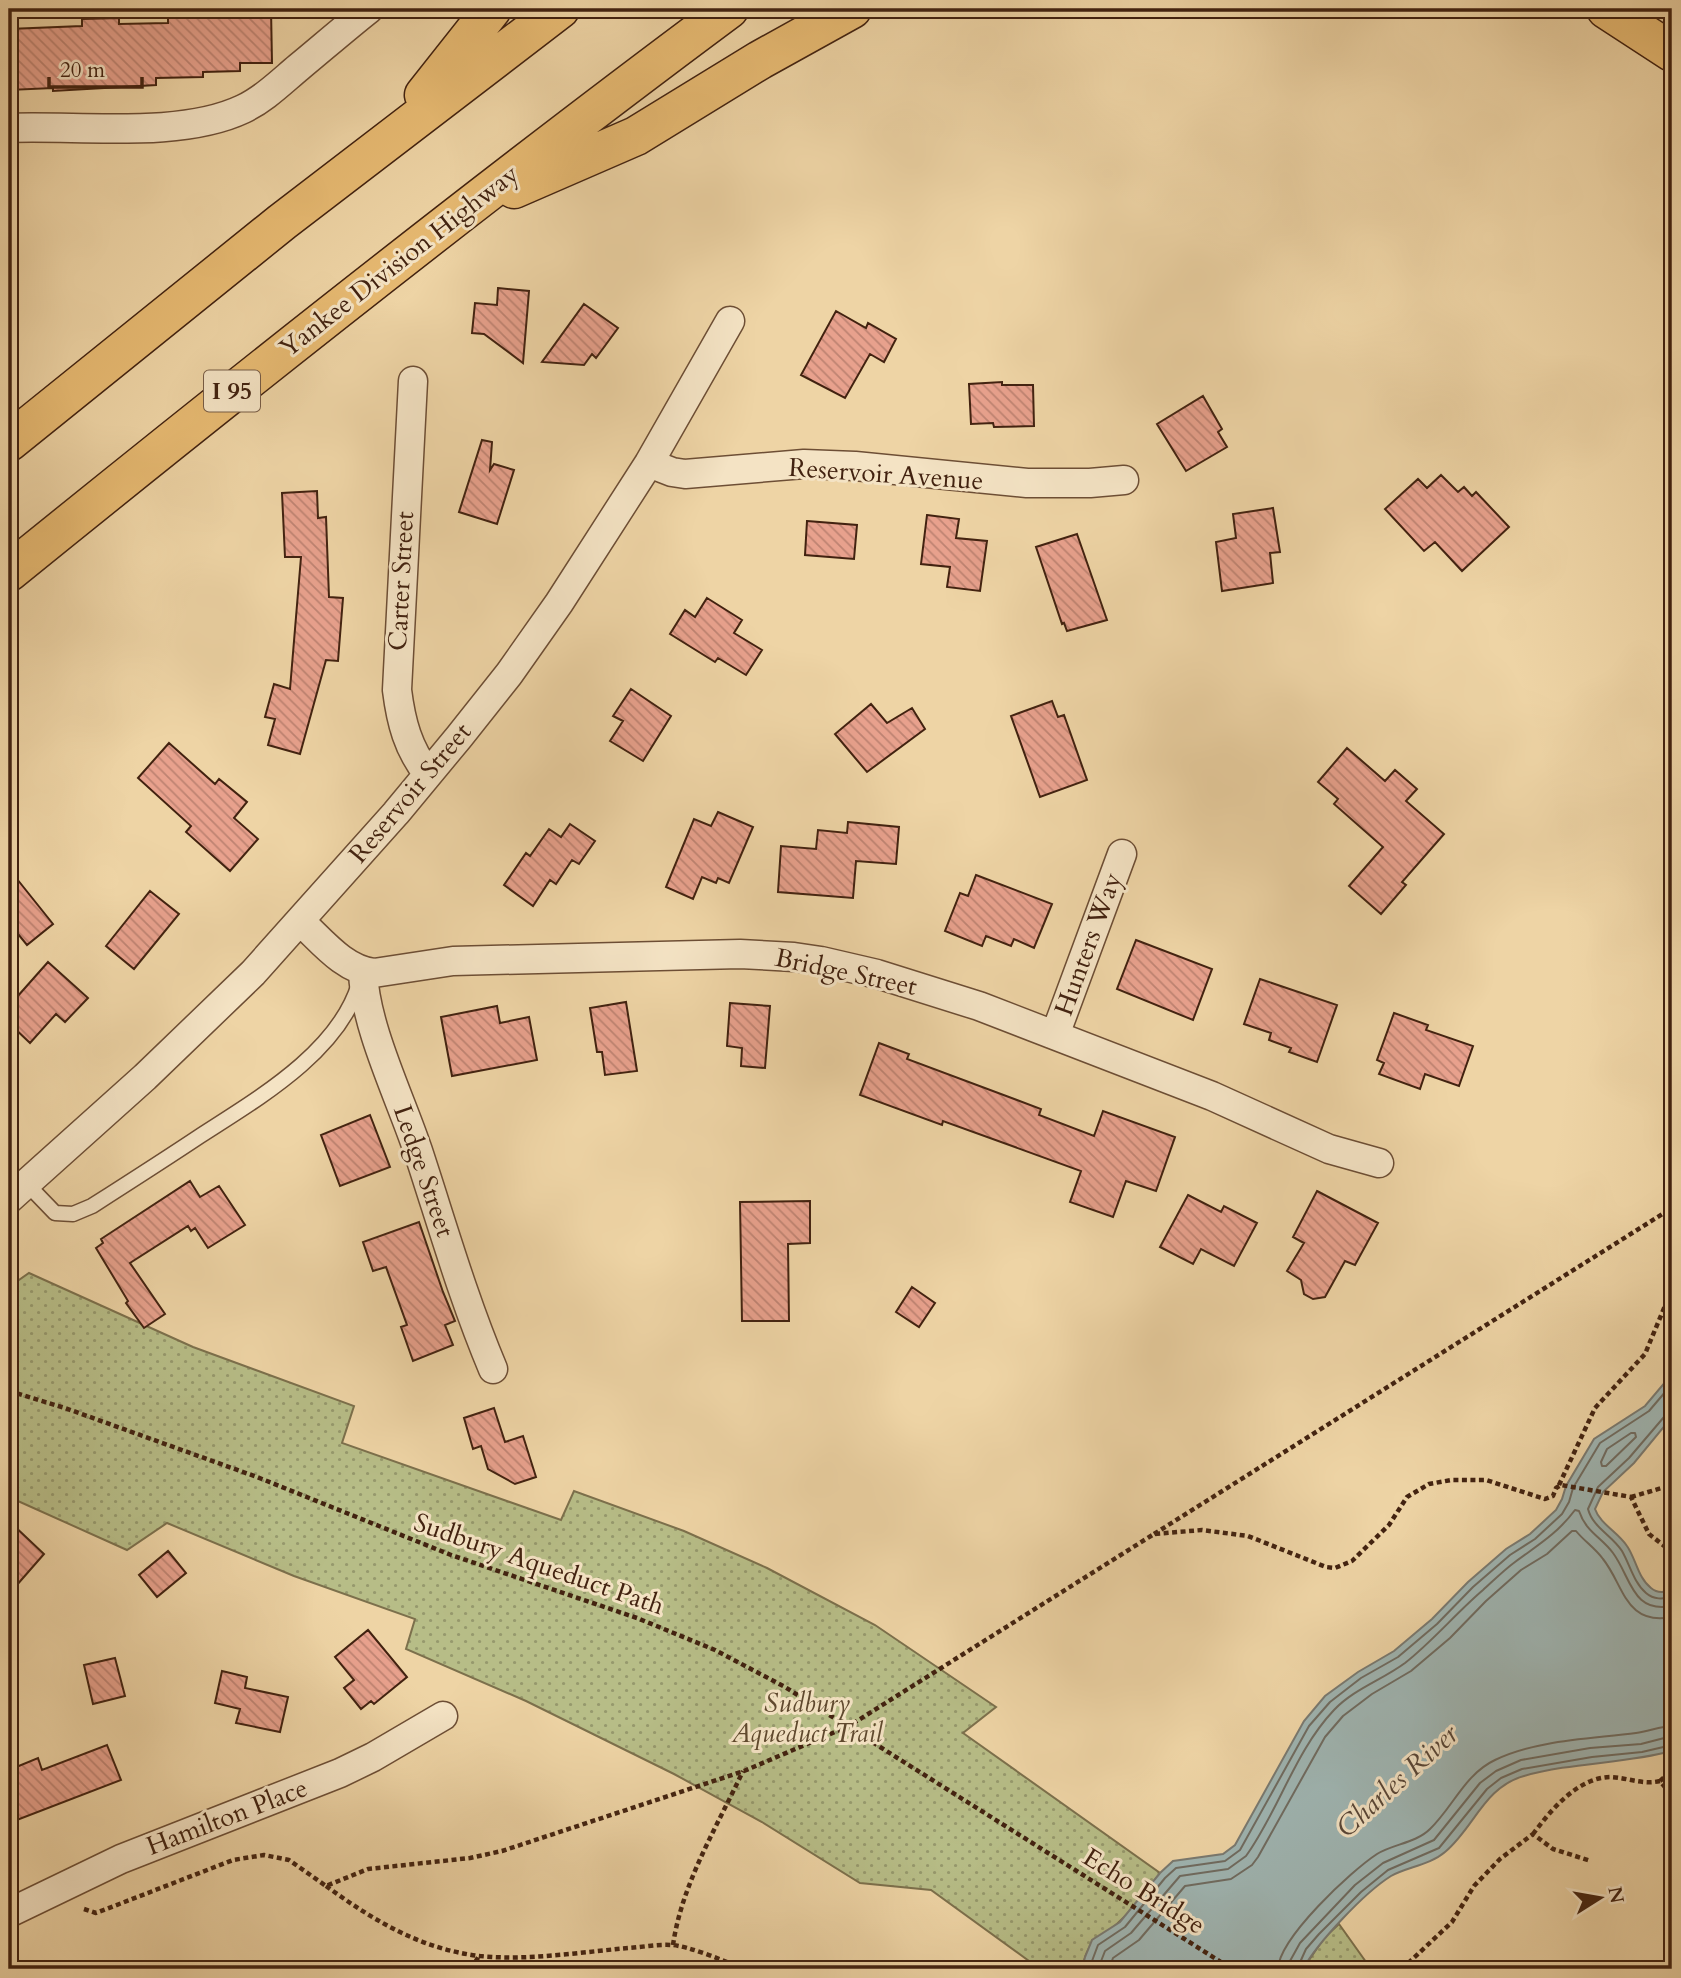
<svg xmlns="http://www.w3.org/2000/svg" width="1681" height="1978" font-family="Cardo,serif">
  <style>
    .grass { fill: url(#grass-dots); stroke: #7c704c; stroke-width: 2 }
    .water { fill: #9fb5b2; stroke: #7a7a71; stroke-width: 2 }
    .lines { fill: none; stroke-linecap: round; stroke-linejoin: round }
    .shore { stroke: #706c61; stroke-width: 2 }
    .building { fill: url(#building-back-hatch); stroke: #422210; stroke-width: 2 }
    .lane-casing { stroke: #6d4e35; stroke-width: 17 }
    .street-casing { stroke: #6d4e35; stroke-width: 31 }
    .highway-casing { stroke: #422210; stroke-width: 41 }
    .path { stroke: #422210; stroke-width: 4.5; stroke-dasharray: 5 3.5; stroke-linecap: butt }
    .lane { stroke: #f4e3c4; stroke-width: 14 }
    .street { stroke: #f4e3c4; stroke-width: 28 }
    .highway { stroke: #e7ba72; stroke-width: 38 }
    .labels { text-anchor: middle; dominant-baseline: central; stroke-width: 6; stroke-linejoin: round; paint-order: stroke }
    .shield { fill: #f4e3c4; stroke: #775c46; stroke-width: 2 }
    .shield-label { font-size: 24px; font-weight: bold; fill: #422210 }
    .street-label { font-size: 26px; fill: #422210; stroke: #f4e3c4 }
    .park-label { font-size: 26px; font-style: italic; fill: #5f492e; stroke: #f4e3c4 }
    .water-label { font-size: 28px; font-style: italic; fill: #594738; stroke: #f4e3c4 }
  </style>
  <defs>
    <pattern id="grass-dots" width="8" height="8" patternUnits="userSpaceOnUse" patternTransform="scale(1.75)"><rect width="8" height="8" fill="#b7bd87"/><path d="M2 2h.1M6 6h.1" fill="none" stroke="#96996d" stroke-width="1.8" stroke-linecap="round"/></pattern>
    <pattern id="building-back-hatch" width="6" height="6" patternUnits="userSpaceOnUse" patternTransform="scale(1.75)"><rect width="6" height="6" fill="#e8a18d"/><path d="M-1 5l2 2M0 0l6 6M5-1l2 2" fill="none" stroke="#be8372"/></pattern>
  </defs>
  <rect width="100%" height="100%" fill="#eed4a5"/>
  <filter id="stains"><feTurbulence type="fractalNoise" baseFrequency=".00286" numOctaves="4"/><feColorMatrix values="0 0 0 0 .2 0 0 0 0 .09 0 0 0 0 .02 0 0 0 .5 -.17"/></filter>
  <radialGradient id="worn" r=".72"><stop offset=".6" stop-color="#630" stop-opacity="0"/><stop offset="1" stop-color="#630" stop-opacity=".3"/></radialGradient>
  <path class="grass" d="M29 1273 193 1347 354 1406 342 1443 561 1520 574 1491 684 1531 767 1568 875 1625 996 1707 963 1733 1160 1873C1148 1889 1136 1906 1121 1920 1101 1941 1089 1934 1082 1969H1040L931 1890 860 1883 762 1822 674 1774 526 1701 406 1649 415 1619 294 1576 167 1523 127 1550 9 1497V1287Z
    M1339 1924 1371 1969H1303L1324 1938Z"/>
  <path class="water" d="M1672 1374V1417L1634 1463 1603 1492 1595 1509C1600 1524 1618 1532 1627 1546 1636 1559 1638 1578 1651 1588 1658 1594 1665 1592 1672 1590V1751C1624 1764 1573 1762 1524 1776 1484 1787 1474 1828 1445 1852 1430 1865 1407 1867 1391 1876 1364 1893 1318 1942 1303 1969H1082L1085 1957 1092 1940 1120 1922 1160 1873 1173 1861 1223 1854 1235 1845 1304 1721 1325 1696 1358 1672 1394 1651 1432 1619 1468 1582 1506 1549 1530 1534 1556 1510 1562 1499 1566 1486 1594 1439 1645 1406Z"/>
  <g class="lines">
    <path class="shore" d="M1672 1415 1664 1417 1629 1458 1598 1487 1588 1509C1593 1528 1612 1535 1622 1551 1630 1565 1634 1583 1646 1593 1654 1600 1663 1599 1672 1597
      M1631 1433H1635L1636 1437 1606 1466H1602L1601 1462 1607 1449Z
      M1089 1969 1098 1945 1125 1927 1165 1878 1176 1868 1225 1861 1240 1850 1309 1726 1330 1702 1361 1678 1398 1657 1437 1624 1473 1587 1510 1555 1535 1539 1562 1514 1569 1502 1573 1488 1600 1443 1649 1411 1672 1384
      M1098 1969 1105 1951 1131 1933 1180 1876 1228 1869 1246 1856C1279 1810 1295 1751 1334 1710 1354 1689 1382 1680 1405 1663 1433 1641 1456 1613 1483 1590 1493 1581 1504 1570 1515 1562 1538 1545 1557 1534 1575 1510L1579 1511C1586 1532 1601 1537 1613 1553 1631 1577 1632 1614 1672 1606
      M1109 1969 1113 1958 1139 1940 1185 1886 1231 1879 1252 1865 1258 1857 1325 1737 1343 1716 1372 1694 1411 1671 1450 1638 1486 1601 1521 1570 1547 1554 1572 1531H1576C1584 1541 1595 1548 1603 1559 1624 1585 1625 1626 1672 1617
      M1278 1969C1279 1938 1351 1871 1377 1854 1393 1844 1416 1843 1430 1829 1453 1807 1465 1774 1495 1760 1536 1740 1591 1739 1636 1733 1648 1732 1660 1726 1672 1726
      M1289 1969 1290 1961 1300 1943 1355 1885 1383 1863 1434 1840 1480 1783 1496 1771 1521 1760 1590 1748 1641 1744 1672 1736
      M1297 1969 1306 1949 1319 1934 1361 1892 1388 1870 1439 1848 1487 1789 1501 1778 1522 1769 1592 1757 1642 1752 1672 1745"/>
  </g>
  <path class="building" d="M199 9H271L272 63H240V71L203 72V77L156 78V85L53 91V88L9 90V29L82 26V19L119 18V24L168 23V16H199Z
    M498 288 529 291 523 363 484 334 472 333 475 303 497 305Z
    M584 304 618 328 596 358 592 354 584 365 542 362Z
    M836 311 866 328 868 323 896 339 884 362 870 354 845 398 801 375Z
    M1002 382V385H1033L1034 426 994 427 993 423 971 424 969 384Z
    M1203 396 1222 429 1218 432 1227 447 1186 471 1157 424Z
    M482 440 492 442 490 470 494 464 514 470 497 524 459 512Z
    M1441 475 1458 492 1464 487 1472 496 1476 492 1509 527 1462 571 1435 542 1424 551 1385 509 1418 479 1427 488Z
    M317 491 318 518 326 517 329 597 343 598 338 661 326 660 300 754 268 745 275 719 265 717 274 684 290 689 301 557H285L282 493Z
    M1273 508 1280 552 1270 553 1273 583 1222 591 1216 542 1236 538 1233 514Z
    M927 515 959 519 956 538 987 541 980 591 947 587 950 567 921 564Z
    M807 521 857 525 854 559 805 555Z
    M1077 534 1107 620 1067 631 1064 623 1062 624 1036 547Z
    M707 598 742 620 734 633 762 650 746 675 718 658 715 662 670 634 685 610 695 617Z
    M631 689 671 716 643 761 610 741 623 721 613 716Z
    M1052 701 1058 717 1064 715 1087 780 1040 797 1011 716Z
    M871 704 887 723 912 708 925 729 867 772 835 734Z
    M169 743 215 784 219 779 247 802 234 818 258 839 230 871 186 832 191 826 138 778Z
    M1347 748 1385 781 1395 770 1417 789 1406 801 1444 834 1402 882 1406 885 1381 914 1349 886 1383 847 1334 804 1338 799 1318 782Z
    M718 812 753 827 729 883 718 878 716 883 702 877 693 899 666 887 694 819 711 826Z
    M848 822 899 827 896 864 856 861 853 898 778 892 781 846 816 849 818 830 847 833Z
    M570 824 595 841 579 864 572 860 556 884 550 880 533 906 504 885 526 853 530 856 549 829 561 837Z
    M9 869 53 924 27 945 9 923Z
    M976 875 1052 904 1034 948 1014 939 1011 946 986 936 982 946 945 931 960 893 968 896Z
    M150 891 179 914 134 969 106 946Z
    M1136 940 1212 969 1193 1020 1117 989Z
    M48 962 88 998 65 1022 56 1014 30 1043 9 1023V1006Z
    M1260 979 1337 1005 1317 1062 1289 1052 1291 1048 1269 1040 1271 1033 1244 1024Z
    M626 1002 637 1071 605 1075 602 1052H597L590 1008Z
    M730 1003 770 1006 765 1068 741 1066 742 1048 727 1046Z
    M497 1006 500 1023 529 1017 537 1060 452 1076 441 1017Z
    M1394 1013 1428 1025 1426 1030 1473 1046 1459 1086 1425 1074 1420 1089 1379 1074 1384 1063 1377 1060Z
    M879 1043 909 1054 907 1059 1041 1109 1039 1115 1094 1136 1103 1111 1175 1137 1156 1191 1126 1181 1113 1217 1070 1202 1081 1171 943 1121 942 1125 860 1095Z
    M370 1115 390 1167 340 1186 321 1135Z
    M190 1181 200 1197 219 1186 245 1225 208 1248 195 1228 191 1231 188 1226 130 1263 165 1314 144 1328 126 1303 128 1301 96 1248 103 1243 101 1239Z
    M1317 1191 1378 1223 1355 1265 1345 1261 1325 1297 1313 1299 1304 1294 1301 1280 1287 1271 1304 1243 1293 1237Z
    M1188 1195 1221 1212 1224 1206 1257 1223 1234 1266 1201 1249 1193 1264 1160 1247Z
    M810 1201V1243L788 1244 789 1321H742L740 1202Z
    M419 1222 443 1292 455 1321 445 1325 453 1345 413 1361 401 1327 407 1325 386 1267 373 1271 363 1242Z
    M912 1287 935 1303 919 1327 896 1312Z
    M494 1408 505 1442 523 1436 536 1477 515 1484 488 1469 481 1446 473 1449 464 1418Z
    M9 1521 44 1554 9 1594Z
    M168 1551 186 1573 157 1597 139 1575Z
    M368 1630 407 1677 374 1704 371 1701 361 1709 344 1688 354 1680 335 1657Z
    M115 1658 125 1696 93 1704 84 1665Z
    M222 1671 247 1677 245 1688 288 1697 280 1732 236 1723 240 1709 215 1703Z
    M107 1745 121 1780 9 1823V1770L38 1758 42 1770Z"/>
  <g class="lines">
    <defs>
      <path id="lane" d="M27 1184 55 1213 73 1214 92 1206C128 1183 164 1160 200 1136 257 1099 338 1053 359 984"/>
      <path id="street" d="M9 128C78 125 180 139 243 109 264 99 281 82 299 67 322 48 345 28 369 9
        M413 381 397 690C401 722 408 749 428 774
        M649 463 672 472 685 474 804 464 855 466 1027 483H1090L1124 480
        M300 921C322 941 343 969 374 973L453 961 740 954 794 957 821 961 877 974 979 1006 1212 1096 1329 1149 1379 1163
        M363 972C365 1027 400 1097 418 1151 442 1224 463 1298 493 1369
        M1055 1035 1122 854
        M9 1199 145 1077 253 973 396 813 459 737 509 674 559 603 649 463 730 321
        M9 1913 121 1859 340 1773 373 1757 443 1716"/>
      <path id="highway" d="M1606 9 1672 52
        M424 95 492 9
        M514 189 636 136 760 60 852 9
        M9 442 282 222 560 9
        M9 572C246 380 484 191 729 9"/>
    </defs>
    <use href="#lane" class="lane-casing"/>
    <use href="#street" class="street-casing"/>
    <use href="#highway" class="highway-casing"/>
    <path class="path" d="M9 1391 65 1408 257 1477 451 1555 637 1618 715 1650 785 1687 1232 1969
      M1559 1485 1595 1408 1645 1354 1672 1289
      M1631 1497 1672 1485
      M1154 1534 1672 1208
      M1660 1781 1672 1770
      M1533 1834C1551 1810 1578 1777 1611 1777 1628 1778 1643 1785 1660 1781L1672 1796
      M326 1886C373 1920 420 1949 480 1956 528 1961 580 1952 629 1948 643 1947 658 1944 672 1945 688 1946 726 1961 742 1969
      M84 1909 96 1913 233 1860 264 1855 289 1860 326 1886 368 1869 470 1858 502 1851 744 1771 849 1726 1154 1534 1202 1530 1248 1536 1326 1567 1335 1568 1352 1561 1389 1525 1407 1497 1429 1484 1451 1480H1486L1545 1499 1553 1496 1556 1488 1561 1485 1631 1497 1649 1534 1672 1552
      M673 1945C682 1883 717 1827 743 1771
      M471 1969 479 1956
      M1402 1969 1452 1922 1474 1886 1500 1859 1533 1834 1553 1849 1591 1861"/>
    <use href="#lane" class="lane"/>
    <use href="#street" class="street"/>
    <use href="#highway" class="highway"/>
  </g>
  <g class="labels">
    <rect class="shield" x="204" y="370.5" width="56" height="41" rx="5"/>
    <g class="shield-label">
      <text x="232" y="391">I 95</text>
    </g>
    <g class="street-label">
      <text transform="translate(399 261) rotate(-38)">Yankee Division Highway</text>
      <text transform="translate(886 474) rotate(4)">Reservoir Avenue</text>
      <text transform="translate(401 581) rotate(-87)">Carter Street</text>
      <text transform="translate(410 793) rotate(-50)">Reservoir Street</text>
      <text transform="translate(1088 944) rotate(-70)">Hunters Way</text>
      <text transform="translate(846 972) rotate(12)">Bridge Street</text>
      <text transform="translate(424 1171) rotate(71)">Ledge Street</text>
      <text transform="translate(539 1564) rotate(19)">Sudbury Aqueduct Path</text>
      <text transform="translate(227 1817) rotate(-21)">Hamilton Place</text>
      <text transform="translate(1144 1891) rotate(32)">Echo Bridge</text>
    </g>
    <g class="park-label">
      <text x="807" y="1703">Sudbury<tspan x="807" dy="30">Aqueduct Trail</tspan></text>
    </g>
    <g class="water-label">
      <text transform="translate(1397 1781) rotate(-42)">Charles River</text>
    </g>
  </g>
  <rect width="1681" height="1978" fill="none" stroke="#eed4a5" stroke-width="35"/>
  <rect x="10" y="10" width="1660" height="1957" fill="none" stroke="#422210" stroke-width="3.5"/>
  <rect x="18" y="18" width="1646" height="1943" fill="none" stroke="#422210" stroke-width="2"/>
  <g transform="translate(1600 1898) rotate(79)" stroke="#f4e3c4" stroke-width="5" paint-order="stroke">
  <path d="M0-5L12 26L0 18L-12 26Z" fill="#422210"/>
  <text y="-10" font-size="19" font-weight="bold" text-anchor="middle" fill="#422210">N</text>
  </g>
  <path d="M49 77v10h93v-10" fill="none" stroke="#422210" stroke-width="3.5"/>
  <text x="60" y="77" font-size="21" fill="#422210" stroke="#f4e3c4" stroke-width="5" paint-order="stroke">20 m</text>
  <rect width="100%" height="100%" filter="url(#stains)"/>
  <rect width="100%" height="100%" fill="url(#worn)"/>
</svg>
